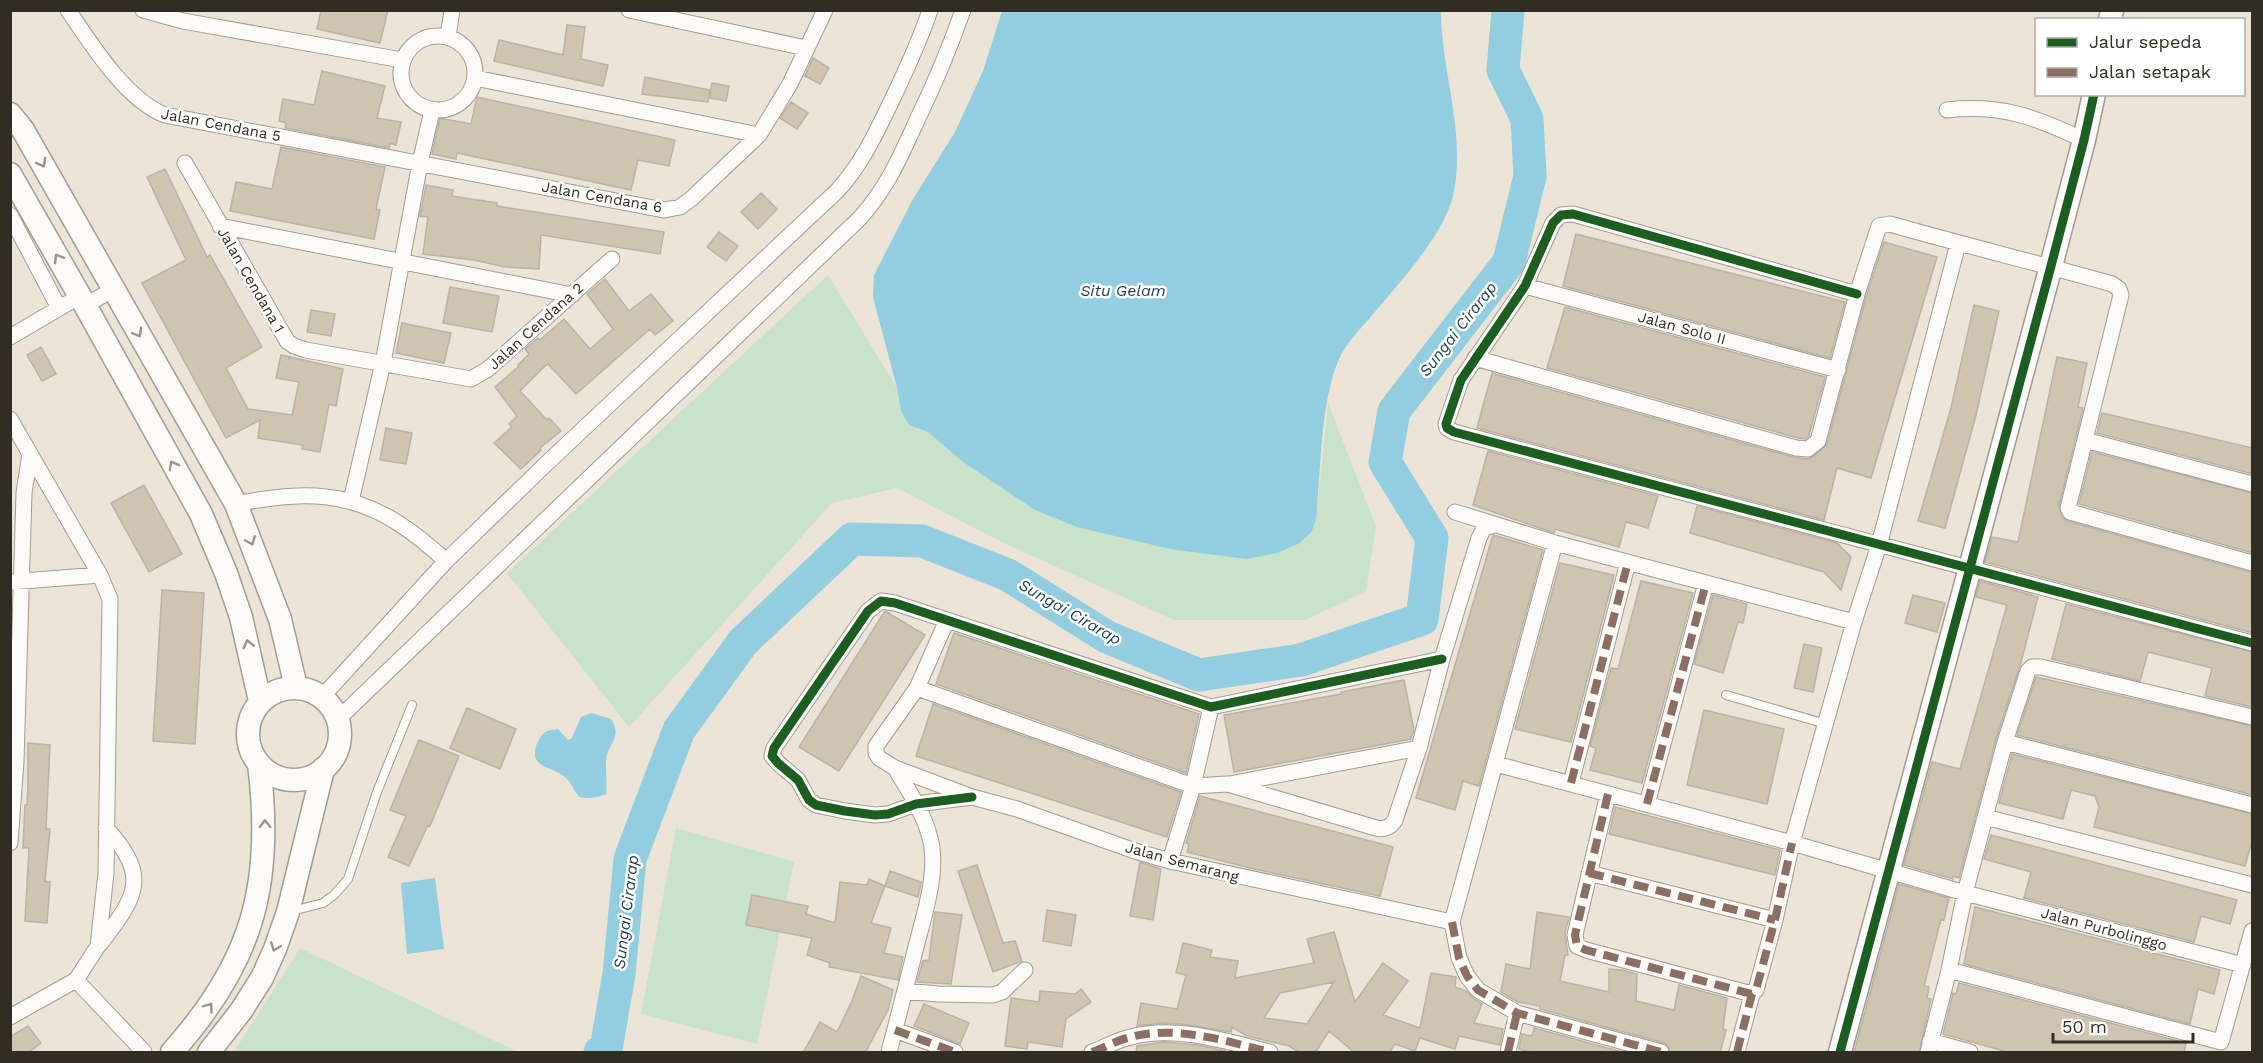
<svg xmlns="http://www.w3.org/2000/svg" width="2263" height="1063" font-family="'Work Sans',sans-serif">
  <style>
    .green { fill: #c9e2ca }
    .water { fill: #93cde0 }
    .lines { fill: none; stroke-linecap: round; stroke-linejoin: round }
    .river { stroke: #93cde0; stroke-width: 33 }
    .building { fill: #cec4b0; stroke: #b8b2a7; stroke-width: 1.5; fill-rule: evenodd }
    .lane-casing { stroke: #a29c91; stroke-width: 10 }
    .street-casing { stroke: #a29c91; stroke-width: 17 }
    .secondary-casing { stroke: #a29c91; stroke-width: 25 }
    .lane { stroke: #fcfbf9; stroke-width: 8 }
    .street { stroke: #fcfbf9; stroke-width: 15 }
    .secondary { stroke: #fcfbf9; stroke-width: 22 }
    .quiet { stroke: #8d6e63; stroke-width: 8; stroke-dasharray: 15 8; stroke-linecap: butt }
    .cycleway-casing { stroke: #fff; stroke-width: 13 }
    .cycleway { stroke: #1b5e20; stroke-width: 9 }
    .oneway { stroke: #97948e }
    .labels { text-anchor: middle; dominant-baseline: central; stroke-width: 5; stroke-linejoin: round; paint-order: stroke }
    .street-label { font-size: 15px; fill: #322d22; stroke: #fff }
    .water-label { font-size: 16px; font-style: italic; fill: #173e4c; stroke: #fff }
  </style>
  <rect width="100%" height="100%" fill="#ece4d6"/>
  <path class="green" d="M828 275 897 388 901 411 909 425 928 432 963 462 1035 510 1277 553C1295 545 1308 540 1316 520L1328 403 1376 526 1366 591 1306 620H1174L1004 543 897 488 832 503 629 727 507 573Z
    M676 828 794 862 757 1044 641 1014Z
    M300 948 518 1052H234Z"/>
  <path class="water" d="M1002 11H1441C1441 71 1467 135 1453 196 1443 237 1396 286 1369 319 1359 330 1348 342 1341 355 1320 396 1321 473 1316 520L1311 533 1298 544 1277 553 1246 559 1170 549 1077 527 1035 510 963 462 928 432 909 425 901 411 897 388 873 297 874 275 913 199 955 132 983 71Z
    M592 713 611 719C624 740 605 744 606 764 606 774 607 784 606 794 596 798 589 799 579 797 575 792 572 785 568 780 555 765 525 770 538 741 543 731 548 730 558 729L568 740 572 738 581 717Z
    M435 878 444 949 407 954 401 883Z"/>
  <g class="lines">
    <path class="river" d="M600 1052 606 1049 619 974 630 859 679 730 743 642 852 539 922 541 1008 575 1107 637 1199 675 1301 660 1422 619 1432 538 1385 462 1394 411 1509 262 1530 176 1527 119 1503 70 1508 10"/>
  </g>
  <path class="building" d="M321 10H388L380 43 317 29Z
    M567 25 585 27 581 59 608 65 603 86 494 61 499 40 563 55Z
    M813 58 829 68 820 84 805 76Z
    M322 71 385 86 377 118 401 122 396 145 390 143 389 148 285 128 286 123 279 121 283 99 314 105Z
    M645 77 710 90 708 102 642 94Z
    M712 83 729 86 726 101 709 98Z
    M477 97 675 140 669 166 638 160 631 190 457 153 456 159 432 154 440 118 471 124Z
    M791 102 808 113 797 129 780 118Z
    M281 147 385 167 376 209 380 210 374 239 230 211 236 182 272 189Z
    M165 169 207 257 210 255 262 347 226 368 248 409 292 415 299 382 276 378 281 355 343 369 336 406 329 404 320 452 302 449 303 445 258 438 260 420 226 438 142 283 186 260 147 177Z
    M426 185 453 190 452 196 497 203V206L664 232 660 254 541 235 539 269 505 267 474 260 423 254 428 217 420 216Z
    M761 193 777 209 758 229 741 212Z
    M719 232 738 246 726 261 707 247Z
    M1576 234 1845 302 1830 358 1563 286Z
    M1884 242 1937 257 1871 478 1837 468 1824 520 1477 428 1492 373 1793 457 1807 459 1813 457 1827 444 1866 297Z
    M605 279 629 311 651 294 673 321 655 335 650 329 576 394 548 364 544 367 520 391 547 420 549 418 561 431 540 448 541 450 521 469 494 443 512 427 509 424 517 416 495 387 519 366 518 365 529 354 525 349 538 338 540 340 564 319 590 349 613 329 587 294Z
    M450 287 499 296 492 332 443 323Z
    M1974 305 1999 311 1976 415 1945 528 1918 521 1951 408Z
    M1565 307 1825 377 1809 435 1805 439 1798 438 1547 368Z
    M311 310 335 314 331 336 307 332Z
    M402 323 451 333 444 363 396 353Z
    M41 347 56 374 42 381 27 355Z
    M2057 357 2087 363 2078 407 2083 408 2059 506 2062 517 2067 521 2253 573V633L1985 562 1992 537 2018 542Z
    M2102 413 2253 448V474L2097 433Z
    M386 428 412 433 406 464 380 460Z
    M1488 451 1658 496 1648 528 1626 522 1619 547 1555 529 1554 533 1473 505Z
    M2092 452 2253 493V553L2079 504Z
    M144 485 182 554 149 572 111 503Z
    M1697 506 1837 543 1851 557 1841 590 1824 572 1690 533Z
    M1493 535 1543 550 1479 786 1463 781 1455 810 1416 798Z
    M1560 563 1614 575 1571 742 1515 729Z
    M1641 581 1693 593 1642 783 1590 770 1596 748 1590 746 1611 668 1618 669Z
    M1980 581 2038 597 2020 666 1996 739 1959 878 1953 876V879L1904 865 1932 762 1960 769 2007 605 1976 597Z
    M162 590 204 593 195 744 153 741Z
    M1713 595 1747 604 1743 623 1738 622 1723 673 1694 664Z
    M1913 595 1945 603 1937 632 1905 623Z
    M2066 604 2253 652V707L2205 696 2212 668 2148 652 2140 681 2052 659Z
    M885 611 925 635 839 771 799 747Z
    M954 633 1199 714 1186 773 936 684Z
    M1804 644 1822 648 1813 692 1794 688Z
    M2036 677 2253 726V795L2017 735Z
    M1404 680 1414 730 1411 739 1234 772 1224 715 1341 694V692Z
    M933 704 1181 792 1167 837 916 756Z
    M467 708 516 729 500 769 450 748Z
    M1704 710 1784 729 1767 804 1687 785Z
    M419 740 459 756 430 826 428 825 409 866 388 857 406 816 390 810Z
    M28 743 50 745 46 829H50L45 881 50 882 47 923 25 921 29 848H23L25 805H27L28 784Z
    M2012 754 2253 814V837L2245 866 2094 827 2099 807 2095 796 2071 790 2063 819 1999 803Z
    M1200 796 1393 847 1380 896 1254 869 1187 852 1189 844 1186 843Z
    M1615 807 1780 850 1775 875 1609 834Z
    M1991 835 2237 900 2230 924 2201 916 2194 942 2024 898 2031 872 1984 859Z
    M1140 862 1161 869 1153 920 1130 916Z
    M977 865 1003 943 1015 941 1022 961 993 972 958 871Z
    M890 871 921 882 918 897 885 886Z
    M869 879 885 886 871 923 891 928 884 953 903 957 898 980 829 967 830 963 807 955 812 938 746 925 752 895 808 906 806 914 835 923 840 882 867 885Z
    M1899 884 1949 898 1944 920 1941 919 1924 986 1929 987 1927 998 1931 999 1919 1053H1854Z
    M1975 907 2220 970 2214 994 2198 989 2190 1024 1964 964Z
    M1047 910 1076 915 1071 946 1043 941Z
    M935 912 962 915 951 984 917 982 923 961 929 960Z
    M1537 912 1569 917 1565 933 1568 955H1565L1560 981 1609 992V969L1622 970 1637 974 1636 1001 1674 1010 1679 985 1727 998 1723 1029 1726 1030 1720 1053H1670L1668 1046 1664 1043 1540 1009V1006L1518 1002 1501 992 1506 964 1530 969Z
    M1334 932 1355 1002 1383 963 1408 981 1383 1015 1420 1028 1431 973 1456 977 1455 987 1466 991 1473 998 1482 1004 1474 1023 1503 1029 1500 1045 1459 1036 1455 1049 1420 1038 1415 1051 1395 1044 1389 1053H1355L1329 1031 1315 1053H1300L1289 1046 1247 1036 1232 1027 1231 1032 1181 1024 1162 1023 1137 1026 1141 1003 1177 1009 1186 975 1176 973 1183 943 1212 950 1210 957 1238 961 1235 978 1314 963 1307 939ZM1334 982 1307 1024 1264 1018 1280 993Z
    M861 976 893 990 888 1010 865 1053H803L820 1022 837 1032 852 1001Z
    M1959 983 2186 1043 2184 1053H2011L1943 1034 1953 993 1956 994Z
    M1081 989 1091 1002 1066 1019 1062 1047 1028 1042 1027 1049 1005 1046 1011 998 1039 1002 1040 991 1075 994Z
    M924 1004 969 1023 960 1044 914 1026Z
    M28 1026 41 1043 28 1053H10V1037Z
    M1534 1028 1626 1053H1534L1519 1049 1522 1034 1532 1036Z
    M1163 1042 1198 1045 1226 1051 1136 1053 1137 1046Z"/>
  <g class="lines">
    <defs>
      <path id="lane" d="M1726 695 1826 724
        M292 911 323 903 334 895 348 879 377 792 412 705"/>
      <path id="street" d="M68 10C91 44 126 100 165 115L664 210 680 207 691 199 759 135 790 84 825 10
        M143 10 183 21 402 60
        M629 10 806 48
        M401 73a37 37 0 1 1 74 0a37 37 0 1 1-74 0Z
        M448 37 452 10
        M475 78 759 135
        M1947 110C2002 104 2035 117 2084 140
        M185 163 287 341 294 346 306 350 471 379 488 369 612 259
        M10 215 59 308
        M220 226 572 295
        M1525 286 1838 370
        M1857 294 1573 214 1561 215 1553 223 1525 286 1461 380 1446 424 1447 428 1454 432 2252 643
        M85 305 113 290
        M10 337 80 296
        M1475 358 1796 448 1808 449 1818 441 1857 294 1879 226 1890 224C1963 245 2038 263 2112 284L2119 289 2121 295 2068 508 2070 512 2252 563
        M10 419 100 575 110 599 106 873 98 946 76 980 10 1017
        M2085 440 2252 484
        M351 501 383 363 420 163 432 111
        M236 504C328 485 377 497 446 561
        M1455 512 1555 543 1854 622
        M1555 543 1452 922 1459 958 1467 976 1478 990 1517 1013 1661 1052
        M10 582 100 575
        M947 620 917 688 876 746V753L879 758 895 768 972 797 1017 809 1135 851 1170 861 1452 922
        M917 688 1193 786 1228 784 1376 828C1384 830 1391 827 1395 820L1419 748 1442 659 1479 538 1484 528 1494 525
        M322 697 446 561 547 463 837 191C862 164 876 133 892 100 906 70 920 41 930 10
        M338 719 860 218C888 187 901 155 918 118 935 83 950 47 963 10
        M2005 742 2252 805
        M1496 764 1792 843 1965 893 2243 965
        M1571 783 1628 562
        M1230 784 1419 748
        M1608 794 1575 935 1577 946 1586 950 1752 994
        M972 797 916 804 888 814 875 815 845 811 816 805 809 800 798 780 778 763 772 756 774 748 868 611 881 601 895 603 1211 707 1442 659
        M1647 804 1706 583
        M1985 817 2252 885
        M10 843 16 761 24 493 30 454
        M1170 861 1193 786 1211 707
        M1589 873 1775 920
        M100 944C136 897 151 877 106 828
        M1949 970 2221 1042 2252 931
        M76 980 144 1052
        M905 991 938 994 993 995 1002 992 1025 970
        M895 1030 955 1052
        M1930 1041 1970 1052
        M889 1052C897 1022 905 990 913 959 921 923 940 874 930 838 924 813 908 790 895 768
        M1092 1052C1104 1048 1115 1041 1127 1038 1173 1024 1226 1041 1270 1052
        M1508 1052 1517 1013
        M1737 1052 1752 994 1756 990 1775 920 1792 843 1854 622 1879 545 1958 244
        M1928 1052 1949 970 1965 893 2005 742 2028 671 2032 667H2041L2252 717"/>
      <path id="secondary" d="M2110 20 2112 10
        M10 114 23 130 236 504 280 619 296 687
        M10 174 85 305 201 514 226 573 241 617 260 701
        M248 734a46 46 0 1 1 92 0a46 46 0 1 1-92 0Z
        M172 1052C253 962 274 884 259 764
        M209 1052 241 1011 262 978 275 949 288 912 323 769
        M1840 1052 2051 266 2084 140 2094 94"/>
    </defs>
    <use href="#lane" class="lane-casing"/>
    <use href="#street" class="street-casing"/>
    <use href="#secondary" class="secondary-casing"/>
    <use href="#lane" class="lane"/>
    <use href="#street" class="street"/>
    <use href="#secondary" class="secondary"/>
    <path class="quiet" d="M1571 783 1628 562
      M1608 794 1575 935 1577 946 1586 950 1752 994
      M1647 804 1706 583
      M1589 873 1775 920
      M1452 922 1459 958 1467 976 1478 990 1517 1013 1661 1052
      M895 1030 955 1052
      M1092 1052C1104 1048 1115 1041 1127 1038 1173 1024 1226 1041 1270 1052
      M1508 1052 1517 1013
      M1737 1052 1752 994 1756 990 1775 920 1792 843"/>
    <defs>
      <path id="cycleway" d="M1857 294 1573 214 1561 215 1553 223 1525 286 1461 380 1446 424 1447 428 1454 432 2252 643
        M972 797 916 804 888 814 875 815 845 811 816 805 809 800 798 780 778 763 772 756 774 748 868 611 881 601 895 603 1211 707 1442 659
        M1840 1052 2051 266 2084 140 2094 94"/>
    </defs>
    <use href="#cycleway" class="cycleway-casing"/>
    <use href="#cycleway" class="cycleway"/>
  </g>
  <defs><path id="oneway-chevron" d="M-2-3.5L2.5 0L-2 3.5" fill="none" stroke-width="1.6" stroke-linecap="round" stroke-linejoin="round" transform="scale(1.5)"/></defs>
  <g class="oneway">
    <use href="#oneway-chevron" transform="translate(42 163) rotate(61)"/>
    <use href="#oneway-chevron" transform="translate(58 258) rotate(-120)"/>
    <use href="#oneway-chevron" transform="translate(138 333) rotate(60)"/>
    <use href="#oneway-chevron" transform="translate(173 465) rotate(-119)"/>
    <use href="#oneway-chevron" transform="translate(251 541) rotate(68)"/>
    <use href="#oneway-chevron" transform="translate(248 644) rotate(-104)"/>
    <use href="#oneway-chevron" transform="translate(265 824) rotate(-91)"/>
    <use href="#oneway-chevron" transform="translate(275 947) rotate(111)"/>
    <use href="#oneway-chevron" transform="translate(209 1007) rotate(-54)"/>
  </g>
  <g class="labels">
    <g class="street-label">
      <text transform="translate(221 125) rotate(11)">Jalan Cendana 5</text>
      <text transform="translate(602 197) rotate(10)">Jalan Cendana 6</text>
      <text transform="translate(251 280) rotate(60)">Jalan Cendana 1</text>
      <text transform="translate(536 326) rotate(-42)">Jalan Cendana 2</text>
      <text transform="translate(1682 328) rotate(15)">Jalan Solo II</text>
      <text transform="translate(1182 862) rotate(15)">Jalan Semarang</text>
      <text transform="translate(2104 929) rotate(15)">Jalan Purbolinggo</text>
    </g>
    <g class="water-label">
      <text x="1123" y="290">Situ Gelam</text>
      <text transform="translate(1458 329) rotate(-52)">Sungai Cirarap</text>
      <text transform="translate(1070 612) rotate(30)">Sungai Cirarap</text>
      <text transform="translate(626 912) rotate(-83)">Sungai Cirarap</text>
    </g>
  </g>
  <rect width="2263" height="1063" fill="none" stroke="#322d22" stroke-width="24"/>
  <rect x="2035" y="18" width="210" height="78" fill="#ffffff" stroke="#adaba7" stroke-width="1.5"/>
  <rect x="2047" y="38" width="30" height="9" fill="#1b5e20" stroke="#adaba7" stroke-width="1.5"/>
  <text x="2089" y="48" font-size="18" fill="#322d22">Jalur sepeda</text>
  <rect x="2047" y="68" width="30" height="9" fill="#8d6e63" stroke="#adaba7" stroke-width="1.5"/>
  <text x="2089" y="78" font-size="18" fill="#322d22">Jalan setapak</text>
  <path d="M2053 1033v9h140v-9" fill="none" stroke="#322d22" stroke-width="3"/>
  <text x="2062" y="1033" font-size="18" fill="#322d22" stroke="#ffffff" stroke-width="4.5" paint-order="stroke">50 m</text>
</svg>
